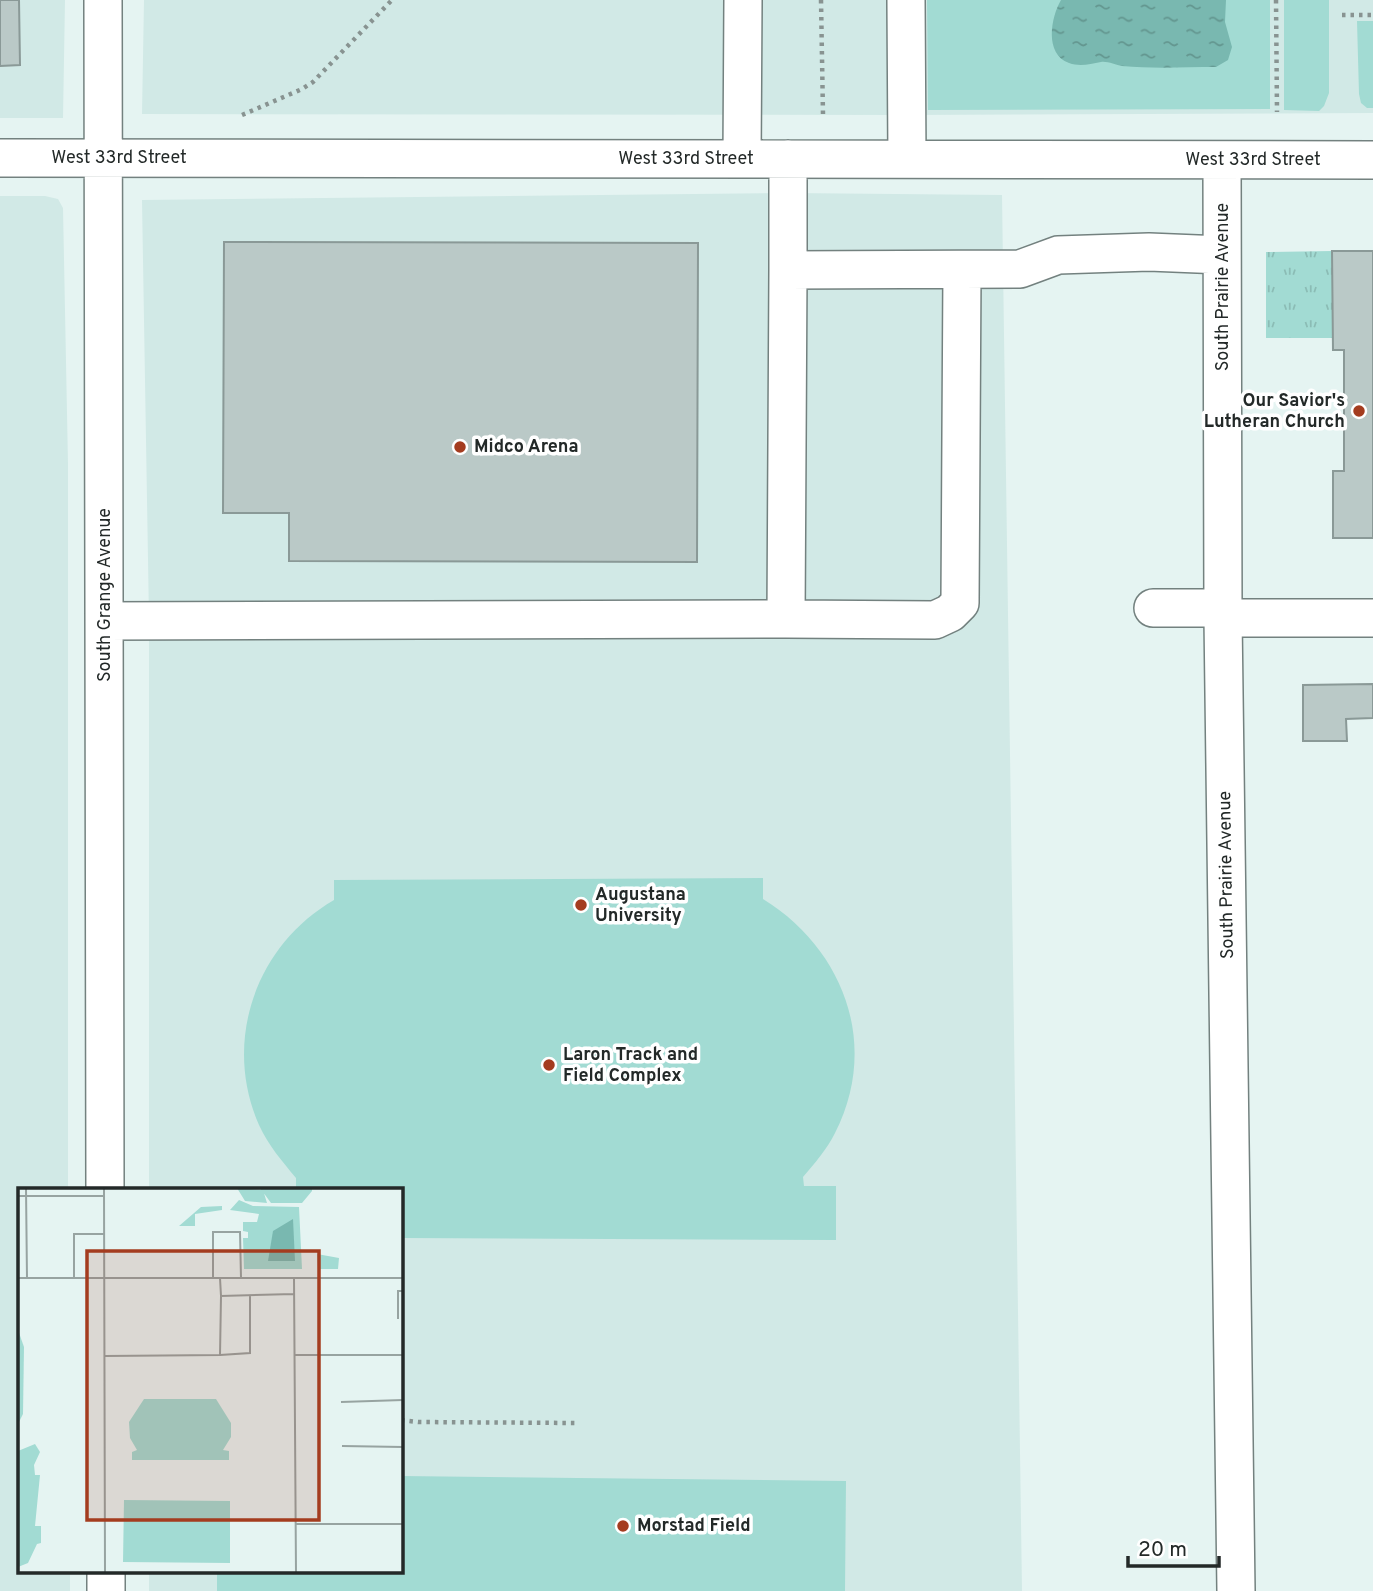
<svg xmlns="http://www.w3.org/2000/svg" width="1373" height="1591" font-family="Overpass,sans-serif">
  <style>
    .built { fill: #d1e9e6 }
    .grass { fill: #a2dbd3 }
    .park { fill: url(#park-tufts) }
    .water { fill: url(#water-ripples) }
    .building { fill: #bac9c7; stroke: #8a9997; stroke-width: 2 }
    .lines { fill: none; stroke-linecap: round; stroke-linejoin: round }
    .minor-casing { stroke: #73817f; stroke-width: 40 }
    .path { stroke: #889391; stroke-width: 4.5; stroke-dasharray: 3.5 5; stroke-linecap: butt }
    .minor { stroke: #fff; stroke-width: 37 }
    .poi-dot { fill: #a43c1f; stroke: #fff; stroke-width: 2.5 }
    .labels { text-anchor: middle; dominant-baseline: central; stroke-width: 7; stroke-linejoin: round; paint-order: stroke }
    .street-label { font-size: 18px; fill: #232928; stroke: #fff }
    .poi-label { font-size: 18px; font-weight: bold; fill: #232928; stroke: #fff; text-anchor: start }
    .inset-road { fill: none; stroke: #97a3a1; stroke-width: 2 }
    .view { fill: #a43c1f; fill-opacity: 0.15; stroke: #a43c1f; stroke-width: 3.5 }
    .inset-edge { fill: none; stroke: #232928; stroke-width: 3.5 }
  </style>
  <defs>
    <pattern id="park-tufts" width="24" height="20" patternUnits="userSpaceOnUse" patternTransform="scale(1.75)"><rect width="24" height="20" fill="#a2dbd3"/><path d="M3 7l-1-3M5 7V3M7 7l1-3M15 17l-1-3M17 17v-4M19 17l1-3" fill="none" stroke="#8bbcb5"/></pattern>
    <pattern id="water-ripples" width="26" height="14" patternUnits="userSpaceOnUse" patternTransform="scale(1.75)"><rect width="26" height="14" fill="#79b8b0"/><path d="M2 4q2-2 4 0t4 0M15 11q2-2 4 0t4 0" fill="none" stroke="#63968f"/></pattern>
  </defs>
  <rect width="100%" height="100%" fill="#e5f4f2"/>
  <path class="built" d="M0 0H65L63 118H0Z
    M144 0H1373V113L906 115 142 114Z
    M788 193 1002 195 1022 1591H149V1572H401V1190H149V619L142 200Z
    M0 196H45L58 199 63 208 68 464V1190H19V1572H70V1591H0Z"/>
  <path class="grass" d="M927 0H1270V109L928 110Z
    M1284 0H1329V93L1324 106 1319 111 1284 110Z
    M1357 21H1373V108H1367L1361 103 1359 94Z
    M763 878V899C844 949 880 1045 835 1133 827 1149 815 1163 803 1177L804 1186H836V1240L401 1238V1190H265L296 1188V1178C282 1161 268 1145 259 1125 222 1041 256 945 334 900V880Z
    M401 1476 846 1481 845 1591H217V1572H401Z"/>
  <path class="park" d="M1332 251 1333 338H1266V252Z"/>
  <path class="water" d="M1061 0H1226L1225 22 1232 47 1228 60 1216 67C1185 67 1153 69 1122 66 1116 65 1107 61 1101 62 1090 64 1080 67 1069 63 1044 54 1051 17 1061 0Z"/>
  <path class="building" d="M0 0H19L20 65 0 66Z
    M224 242 698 243 697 562 289 561V513H223Z
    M1332 251H1373V538H1333V471H1344V350H1333Z
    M1373 684V718L1346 719 1347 741H1303V685Z"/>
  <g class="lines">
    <defs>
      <path id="minor" d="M103 0 105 1190
        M906 0 907 159
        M0 158 1373 160
        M742 159 743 0
        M788 159V270L1020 269 1058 255 1149 252 1222 255
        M1222 160 1223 618 1236 1591
        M1153 608H1223
        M1223 618H1373
        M786 619 935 620 950 613 960 603 962 270
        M104 621 786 619 788 270
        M106 1572V1591"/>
    </defs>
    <use href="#minor" class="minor-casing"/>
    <path class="path" d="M821 0 823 115
      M1276 0 1277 112
      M1342 15H1373
      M242 115 302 89 313 82 392 0
      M401 1420 418 1422 576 1423"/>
    <use href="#minor" class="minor"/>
  </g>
  <g class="poi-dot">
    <circle cx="1359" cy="411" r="7"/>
    <circle cx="460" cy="447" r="7"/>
    <circle cx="581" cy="905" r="7"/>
    <circle cx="549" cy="1065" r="7"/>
    <circle cx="623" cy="1526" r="7"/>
  </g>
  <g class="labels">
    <g class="street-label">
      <text x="119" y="158">West 33rd Street</text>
      <text x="686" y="159">West 33rd Street</text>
      <text x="1253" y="160">West 33rd Street</text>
      <text transform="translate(1223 287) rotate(-90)">South Prairie Avenue</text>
      <text transform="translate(105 595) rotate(-90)">South Grange Avenue</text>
      <text transform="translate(1227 875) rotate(-91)">South Prairie Avenue</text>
    </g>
    <g class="poi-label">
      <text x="1345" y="401" text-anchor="end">Our Savior's<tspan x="1345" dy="21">Lutheran Church</tspan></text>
      <text x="474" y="447">Midco Arena</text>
      <text x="595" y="895">Augustana<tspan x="595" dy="21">University</tspan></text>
      <text x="563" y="1055">Laron Track and<tspan x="563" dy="21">Field Complex</tspan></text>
      <text x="637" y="1526">Morstad Field</text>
    </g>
  </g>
  <g transform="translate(18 1188)">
    <rect width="385" height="385" fill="#e5f4f2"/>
    <path d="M219 0 245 2 249 15 227 13ZM242 0H294V3L284 15H253ZM221 12 235 18 281 19 284 81H226L225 50H230V44L225 43V34H239L241 26 212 22ZM204 18V22L177 26V38H161L183 19ZM299 66 321 70 320 81H300ZM126 211H198L213 235V249L205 262 211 263V272H114V264L119 262 112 250 111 234ZM17 256 22 264 16 277 17 287H22L17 338H23V355L19 356 10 375 0 379V263ZM106 312 212 313V375L105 374Z" fill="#a2dbd3"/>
    <path d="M0 142 6 159 5 226 0 236Z" fill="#a2dbd3"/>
    <path d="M275 31 277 73H250L255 43Z" fill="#79b8b0"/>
    <path class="inset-road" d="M8 0 9 90M86 0 87 385M0 8H86M0 90H385M56 90V46H87M195 90V44H222L223 90M202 90 203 108 276 106M276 90 278 385M380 131V103H385M202 167 232 165V108M276 167H385M87 168 202 167 203 108M323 214 385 212M324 258 385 259M278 336H385"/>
    <path class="view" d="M69 63H301V332H69Z"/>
    <rect width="385" height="385" class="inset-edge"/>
  </g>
  <path d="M1128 1556v10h91v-10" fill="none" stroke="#232928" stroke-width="3.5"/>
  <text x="1138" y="1556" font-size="21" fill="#232928" stroke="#ffffff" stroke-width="5" paint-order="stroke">20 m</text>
</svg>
